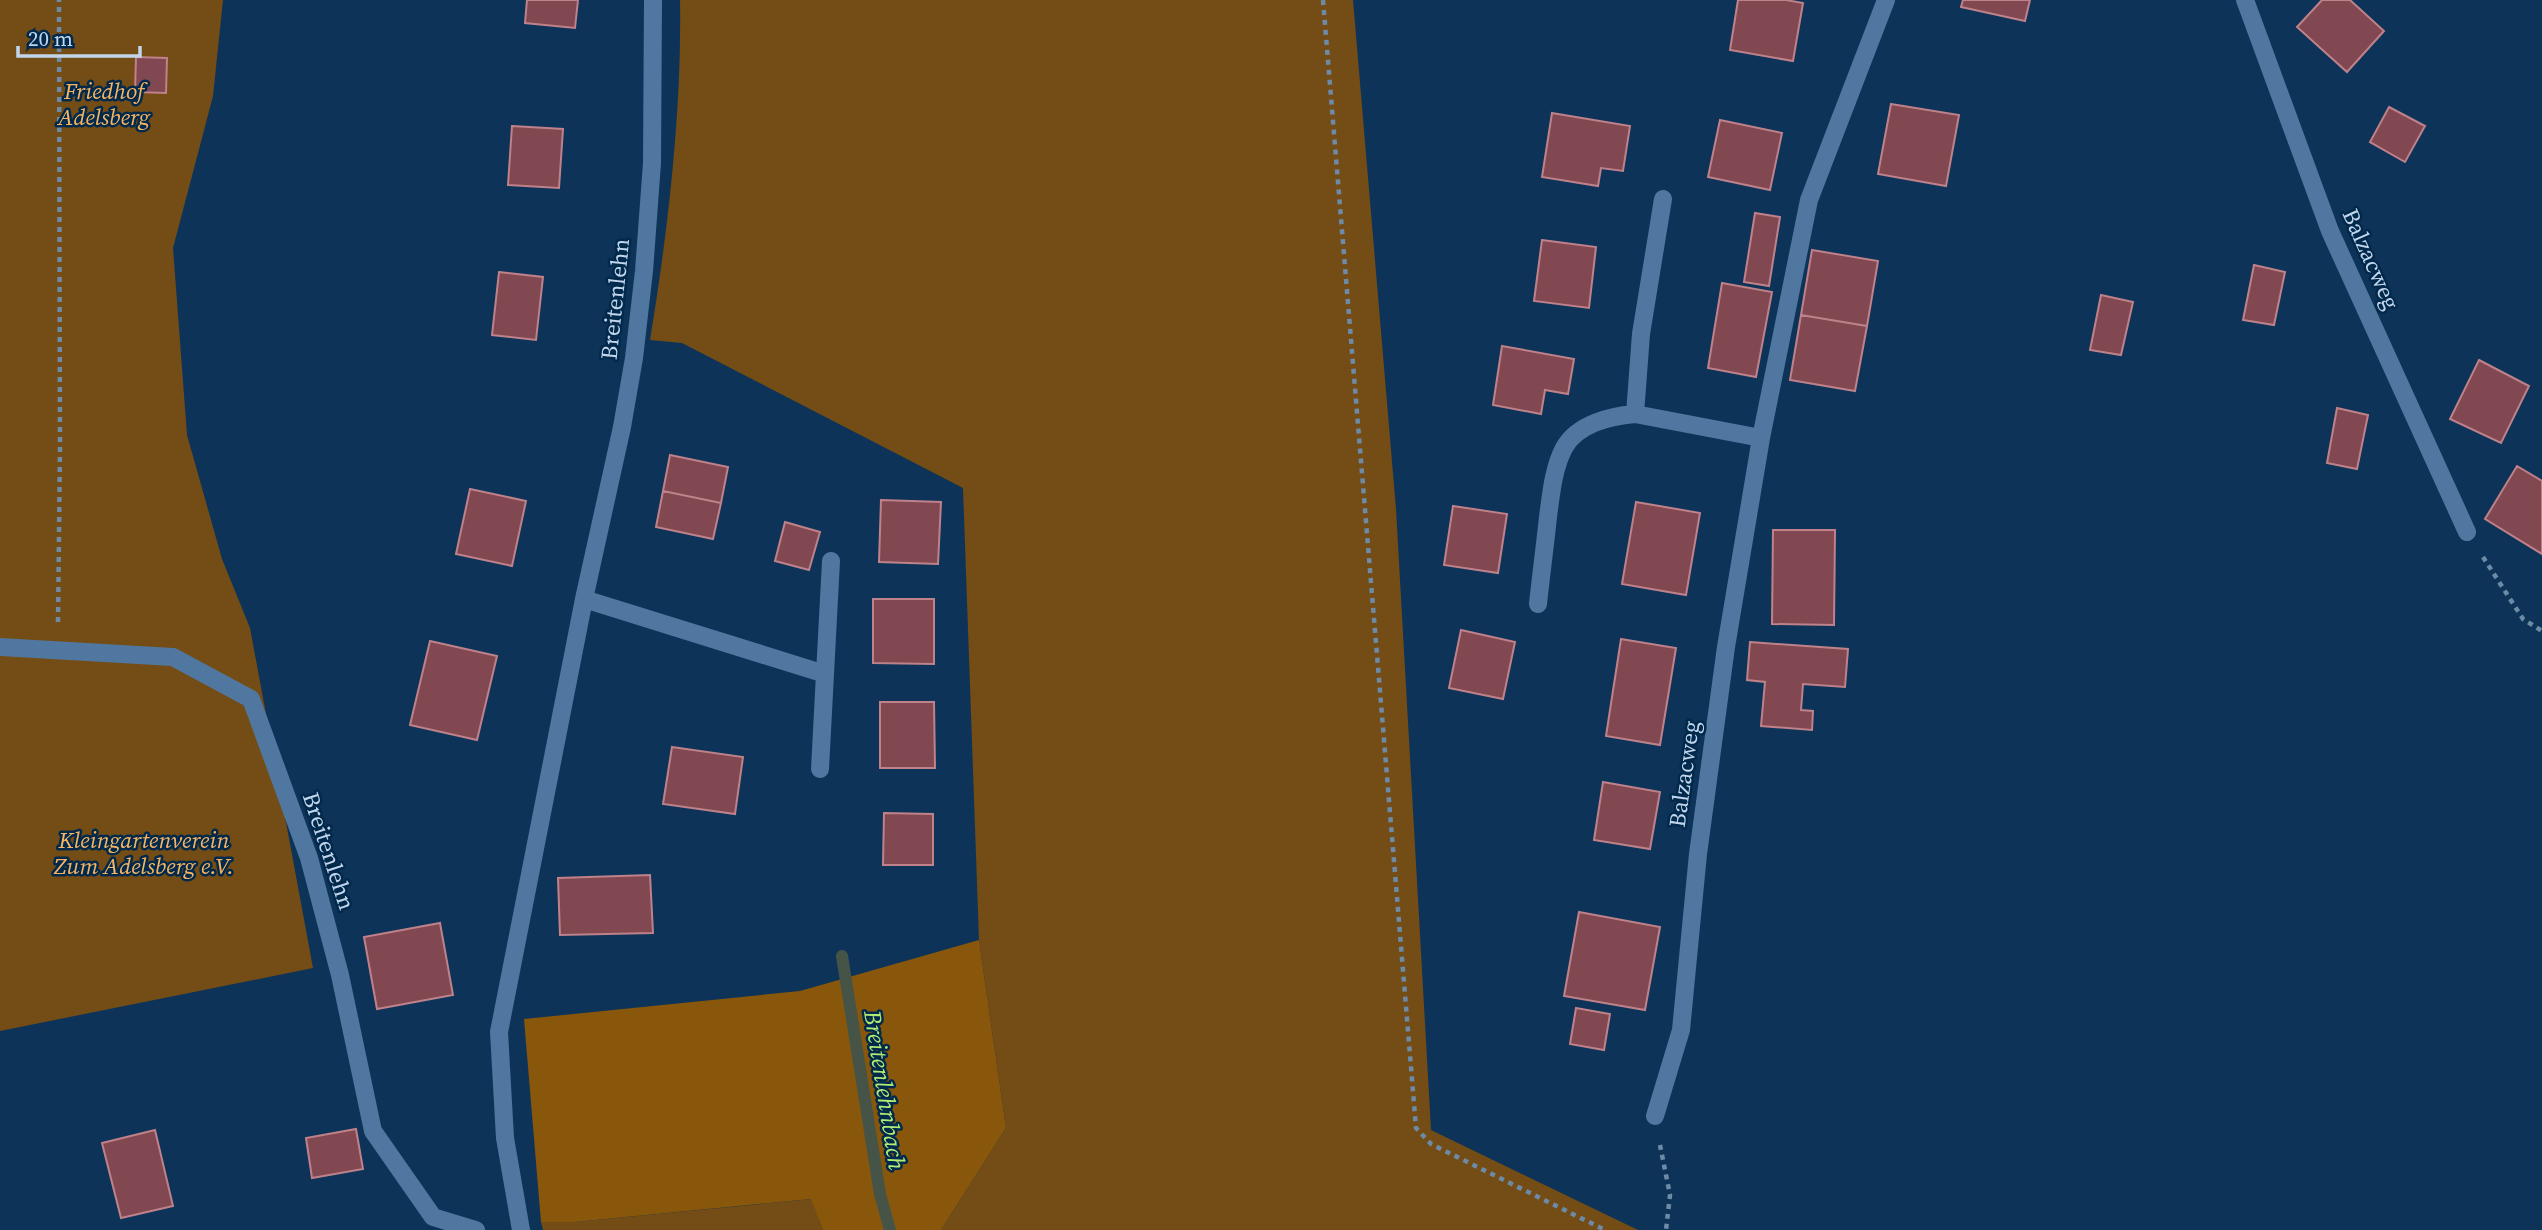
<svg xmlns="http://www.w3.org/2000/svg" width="2542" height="1230" font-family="'Source Serif 4',serif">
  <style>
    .green { fill: #744c15 }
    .forest { fill: #88570b }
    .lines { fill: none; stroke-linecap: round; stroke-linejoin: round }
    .stream { stroke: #465448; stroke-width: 12 }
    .building { fill: #814851; stroke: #bf818a; stroke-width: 2 }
    .path { stroke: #6d8aa7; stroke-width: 4.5; stroke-dasharray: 5 5; stroke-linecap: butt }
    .minor { stroke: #50779f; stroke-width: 18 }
    .labels { text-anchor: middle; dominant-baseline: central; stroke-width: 5; stroke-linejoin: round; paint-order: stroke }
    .park-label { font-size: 23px; font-style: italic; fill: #f8b460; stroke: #01294c }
    .street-label { font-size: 23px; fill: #c1d6ed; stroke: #01294c }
    .water-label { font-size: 24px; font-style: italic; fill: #b2eb74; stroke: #01294c }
  </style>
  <rect width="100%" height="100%" fill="#0d3458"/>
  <path class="green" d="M0 0H223L213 96 173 248 187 435 222 559 250 628 313 968 0 1031Z
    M680 0H1353L1396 509 1431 1130 1638 1230H941L1006 1128 979 940 963 488 682 343 650 340C668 231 682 110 680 0Z
    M812 1199 823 1230H543L541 1222H575Z"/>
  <path class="forest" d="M979 940 1006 1128 941 1230H823L811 1199 575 1222H541L524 1019 800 991Z"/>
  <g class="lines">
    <path class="stream" d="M842 956 880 1194 890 1230"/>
  </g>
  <path class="building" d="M527 0H578L575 28 525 23Z
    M1738 0H1786L1803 3 1793 61 1730 50Z
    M1963 0H2030L2025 21 1961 7Z
    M2322 0H2350L2384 31 2347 72 2297 27Z
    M136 57 167 58 166 93 135 92Z
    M1891 104 1959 115 1946 186 1878 174Z
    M2389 107 2425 126 2405 162 2370 142Z
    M1552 113 1630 126 1623 171 1601 168 1598 186 1542 177Z
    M1720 120 1782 133 1770 190 1708 177Z
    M512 126 563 129 559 188 508 185Z
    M1755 213 1780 217 1769 286 1744 282Z
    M1542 240 1596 247 1589 308 1534 301Z
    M1812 250 1878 261 1867 326 1801 315Z
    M2254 265 2285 272 2274 325 2243 320Z
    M499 272 543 277 536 340 492 335Z
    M1722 283 1772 292 1756 377 1708 368Z
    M2101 295 2133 302 2121 355 2090 350Z
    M1801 315 1867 326 1855 391 1790 380Z
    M1502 346 1574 359 1568 394 1545 390 1541 414 1493 405Z
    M2479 360 2529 386 2501 443 2450 419Z
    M2337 408 2368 415 2357 469 2327 463Z
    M670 455 728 467 721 503 663 491Z
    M2517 466 2542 481V554L2485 519Z
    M470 489 526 501 512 566 456 554Z
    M663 491 721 503 713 539 656 527Z
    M881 500 941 502 938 564 879 562Z
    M1636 502 1700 513 1686 595 1622 584Z
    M1453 506 1507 514 1498 573 1444 565Z
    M785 522 820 532 809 570 775 561Z
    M1773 530H1835L1834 625 1772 624Z
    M873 599H934V664L873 663Z
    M1461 630 1515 642 1503 699 1449 688Z
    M1621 639 1676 648 1660 745 1606 736Z
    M430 641 497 656 477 740 410 725Z
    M1750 642 1848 649 1845 687 1803 684 1801 710 1813 711 1812 730 1761 726 1765 682 1747 680Z
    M880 702H934L935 768H880Z
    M672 747 743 757 735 814 663 804Z
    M1603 782 1660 792 1650 849 1594 840Z
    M884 813 933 814V865H883Z
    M650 875 653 933 560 935 558 878Z
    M1579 912 1660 927 1645 1010 1564 996Z
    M440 923 453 995 377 1009 364 937Z
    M1576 1008 1610 1014 1604 1050 1570 1044Z
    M356 1129 363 1169 312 1178 306 1138Z
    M155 1130 173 1206 121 1218 102 1143Z"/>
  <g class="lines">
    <path class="path" d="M1323 0 1416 1128 1431 1144 1605 1230
      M2483 557 2523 619 2542 631
      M58 622 60 449 59 0
      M1660 1145 1670 1195 1666 1230"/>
    <path class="minor" d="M2245 0 2330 231 2467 532
      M1663 199 1641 334 1635 414 1761 438
      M584 599 825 674 820 769
      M1538 604C1541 575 1545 546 1548 517 1551 495 1553 469 1564 448 1577 424 1610 416 1635 414
      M0 647 173 657 251 699 309 858 340 975 373 1131 433 1217 476 1230
      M825 674 831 561
      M1655 1116 1681 1030 1698 854 1726 647 1761 438 1809 200 1886 0
      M521 1230 505 1138 499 1032 584 599 622 427 634 358 644 271 652 163 653 0"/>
  </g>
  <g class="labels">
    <g class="park-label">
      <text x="104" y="91">Friedhof<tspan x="104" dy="26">Adelsberg</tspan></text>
      <text x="144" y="840">Kleingartenverein<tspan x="144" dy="26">Zum Adelsberg e.V.</tspan></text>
    </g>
    <g class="street-label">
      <text transform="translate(2371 259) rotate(66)">Balzacweg</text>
      <text transform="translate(615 299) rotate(-84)">Breitenlehn</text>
      <text transform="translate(1684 774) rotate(-82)">Balzacweg</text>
      <text transform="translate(329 851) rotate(72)">Breitenlehn</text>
    </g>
    <g class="water-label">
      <text transform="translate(885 1090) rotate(81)">Breitenlehnbach</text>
    </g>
  </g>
  <path d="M18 46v10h122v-10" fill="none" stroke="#c1d6ed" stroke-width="3.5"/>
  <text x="28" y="46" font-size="21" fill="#c1d6ed" stroke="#01294c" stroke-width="5" paint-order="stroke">20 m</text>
</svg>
